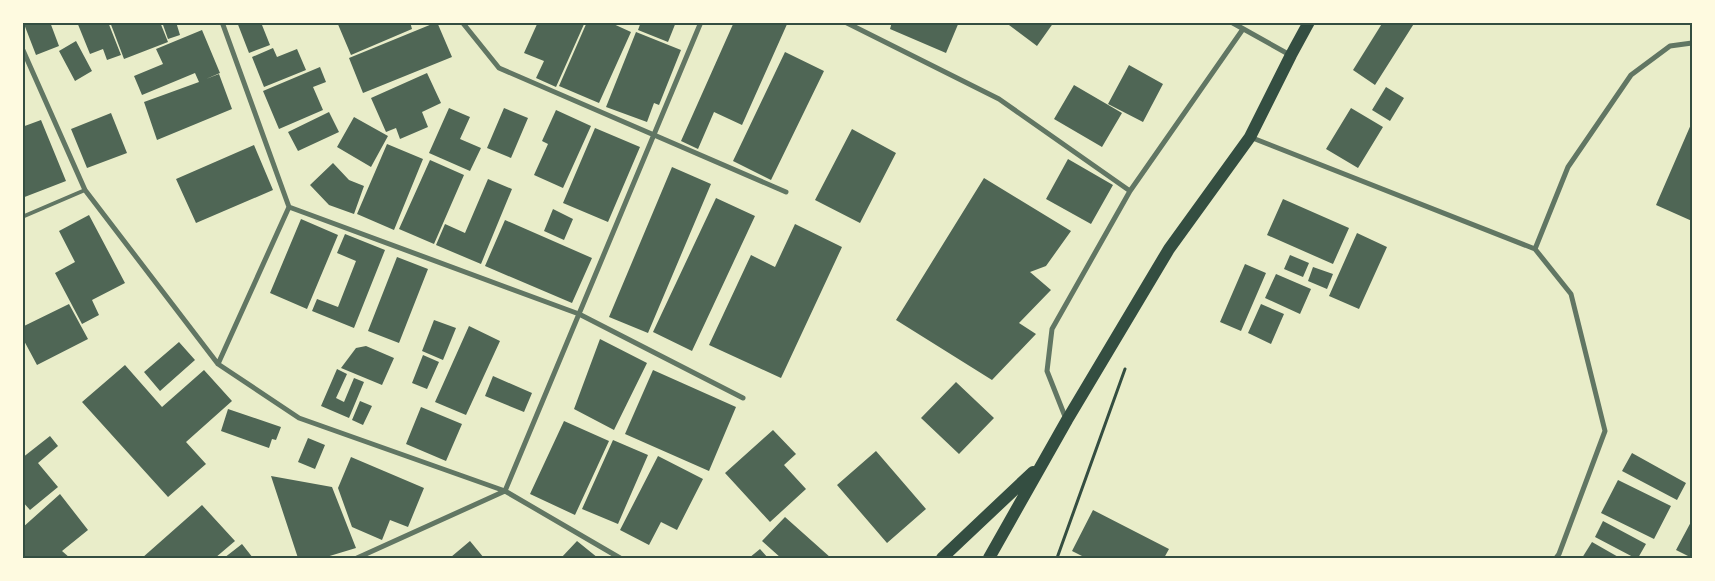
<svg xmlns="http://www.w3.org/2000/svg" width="1715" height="581" font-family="'PT Sans',sans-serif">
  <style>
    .building { fill: #4f6655 }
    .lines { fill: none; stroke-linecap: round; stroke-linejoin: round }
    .path { stroke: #344e41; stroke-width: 3 }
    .service { stroke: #617663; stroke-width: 4 }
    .minor { stroke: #617663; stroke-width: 5 }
    .primary { stroke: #344e41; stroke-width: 12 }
    .neatline { fill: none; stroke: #344e41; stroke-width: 2 }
  </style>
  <rect width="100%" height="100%" fill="#e9edc9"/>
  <path class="building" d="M28 22H50L59 46 36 55 24 24Z
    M77 22H108L121 55 107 60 103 49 90 54Z
    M110 22H160L168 42 124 59Z
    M162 22H176L180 35 168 39Z
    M237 22H266L262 25 270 45 249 53Z
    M337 22H410L412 29 351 55Z
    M437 22 452 57 363 93 349 58Z
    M538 22H585L556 87 536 78 544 61 524 53Z
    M587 22H609L631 32 599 103 559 86Z
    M641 22H676L668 42 638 30Z
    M734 22H788L742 125 714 112 698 149 681 141Z
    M892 22H959L946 53 890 29Z
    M1005 22H1054L1037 46Z
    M1383 22H1415L1375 85 1353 70Z
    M202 30 220 73 206 79 219 74 232 109 157 140 144 102 199 82 195 73 142 95 134 76 163 64 156 49Z
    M636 32 681 50 659 105 654 103 647 122 606 107Z
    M76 41 92 71 75 81 59 51Z
    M273 48 277 57 297 49 306 70 264 87 252 57Z
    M785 52 824 71 771 180 733 161Z
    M1129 65 1163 84 1143 122 1108 104Z
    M320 67 326 82 313 87 323 110 279 129 263 91Z
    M427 73 441 103 422 112 428 127 400 139 396 128 386 132 371 98Z
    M1074 85 1122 113 1102 147 1054 119Z
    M1386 87 1404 98 1390 121 1372 110Z
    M449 108 470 117 460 139 481 148 470 171 429 153Z
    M504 108 528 118 511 158 487 148Z
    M1351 108 1383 127 1358 168 1326 149Z
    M556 110 591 126 563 188 534 175 548 144 542 141Z
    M329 112 339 132 298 151 288 132Z
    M111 113 127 153 87 168 71 129Z
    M354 117 388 136 371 167 337 147Z
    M41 120 66 181 22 198V127Z
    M1692 122V221L1656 205Z
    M595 128 640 147 608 222 563 203Z
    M852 129 896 153 860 223 815 200Z
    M387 144 423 159 394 230 357 214Z
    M254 145 273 190 196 223 176 179Z
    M1068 159 1113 185 1091 224 1046 199Z
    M430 160 464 175 434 244 399 229Z
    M333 163 349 180 364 186 354 214 329 205 310 185Z
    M672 167 711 184 648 333 609 317Z
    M984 178 1071 231 1046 266 1030 272 1051 290 1019 323 1036 334 992 380 896 320Z
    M488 179 512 189 481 264 436 245 445 224 465 233Z
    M716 198 755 216 692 351 653 332Z
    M1283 199 1349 228 1333 264 1267 235Z
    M553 209 573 219 564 240 544 231Z
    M89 215 125 283 92 300 99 315 82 324 55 273 75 262 59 231Z
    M301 219 338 235 307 309 270 293Z
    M505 220 592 258 572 303 485 266Z
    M795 224 842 247 781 378 709 345 751 255 775 267Z
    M1357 233 1387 247 1359 309 1329 296Z
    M345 234 385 250 354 328 312 311 317 299 338 307 356 261 337 253Z
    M1290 255 1309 263 1303 277 1284 269Z
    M397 257 428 269 399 343 368 331Z
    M1245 264 1266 273 1241 331 1220 322Z
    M1313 267 1333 274 1327 289 1308 281Z
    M1276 274 1311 289 1300 314 1265 298Z
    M69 304 88 339 37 365 22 337V327Z
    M1261 304 1284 314 1271 344 1248 333Z
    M434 320 456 328 443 360 422 351Z
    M469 326 500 341 466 415 435 402Z
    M600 339 647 363 614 430 574 409Z
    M179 342 195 360 160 391 144 372Z
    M366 346 394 358 382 385 341 368 356 348Z
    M423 355 439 362 427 389 412 383Z
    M125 365 162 407 204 370 232 401 186 442 206 464 168 497 82 402Z
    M337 369 347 374 336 398 344 402 354 378 364 382 349 418 321 406Z
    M653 370 736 407 709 471 625 434Z
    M493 376 532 393 524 412 485 396Z
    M956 382 994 418 959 454 921 418Z
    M360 401 372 406 363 425 352 420Z
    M421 407 462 424 446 461 406 444Z
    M228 409 281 427 276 440 272 439 269 448 221 431Z
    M564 421 609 441 575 515 530 494Z
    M773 430 796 454 784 465 806 489 770 522 725 473Z
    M50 436 58 446 38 463 58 487 30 510 22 501V458Z
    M308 438 325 445 315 469 298 462Z
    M613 440 648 455 618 524 582 509Z
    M876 451 926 509 887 543 837 485Z
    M1632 453 1686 483 1677 500 1622 471Z
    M658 456 703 479 677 530 661 522 649 545 620 530Z
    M351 457 424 488 408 527 390 520 382 540 352 527 338 488Z
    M271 476 332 487 356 548 323 558H298Z
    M1618 480 1671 506 1654 539 1601 513Z
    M60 494 88 530 62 551 70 558H22V528Z
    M202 505 235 541 215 558H142Z
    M1093 510 1169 549 1164 558H1086L1072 551Z
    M785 517 831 558H781L762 541Z
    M1692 520V558L1676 550Z
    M1603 521 1646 544 1638 558H1635L1595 537Z
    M470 541 484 558H453L451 557Z
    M577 541 598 558H561Z
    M1592 542 1620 558H1582Z
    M242 544 253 558H224Z
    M760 549 768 558H749Z"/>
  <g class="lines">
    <path class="path" d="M1057 558 1125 369"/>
    <path class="service" d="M22 217 85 190"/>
    <path class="minor" d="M222 22 289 207 579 314 743 398
      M462 22 499 68 786 192
      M845 22 999 99 1130 191
      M1231 22 1290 55
      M22 48 85 190 218 364 299 418 505 491 620 558
      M1250 137 1535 249 1571 294 1605 431 1559 554 1556 558
      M1535 249 1568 167 1631 75 1670 46 1692 43
      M218 364 289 207
      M1066 419 1047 371 1052 329 1130 191 1243 29
      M357 558 505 491 701 22"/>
    <path class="primary" d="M942 558 1033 472
      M989 558 1067 420 1169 249 1250 137 1291 55 1309 22"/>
  </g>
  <rect width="1715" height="581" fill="none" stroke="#fefae0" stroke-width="48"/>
  <rect x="24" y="24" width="1667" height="533" class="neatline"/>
</svg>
